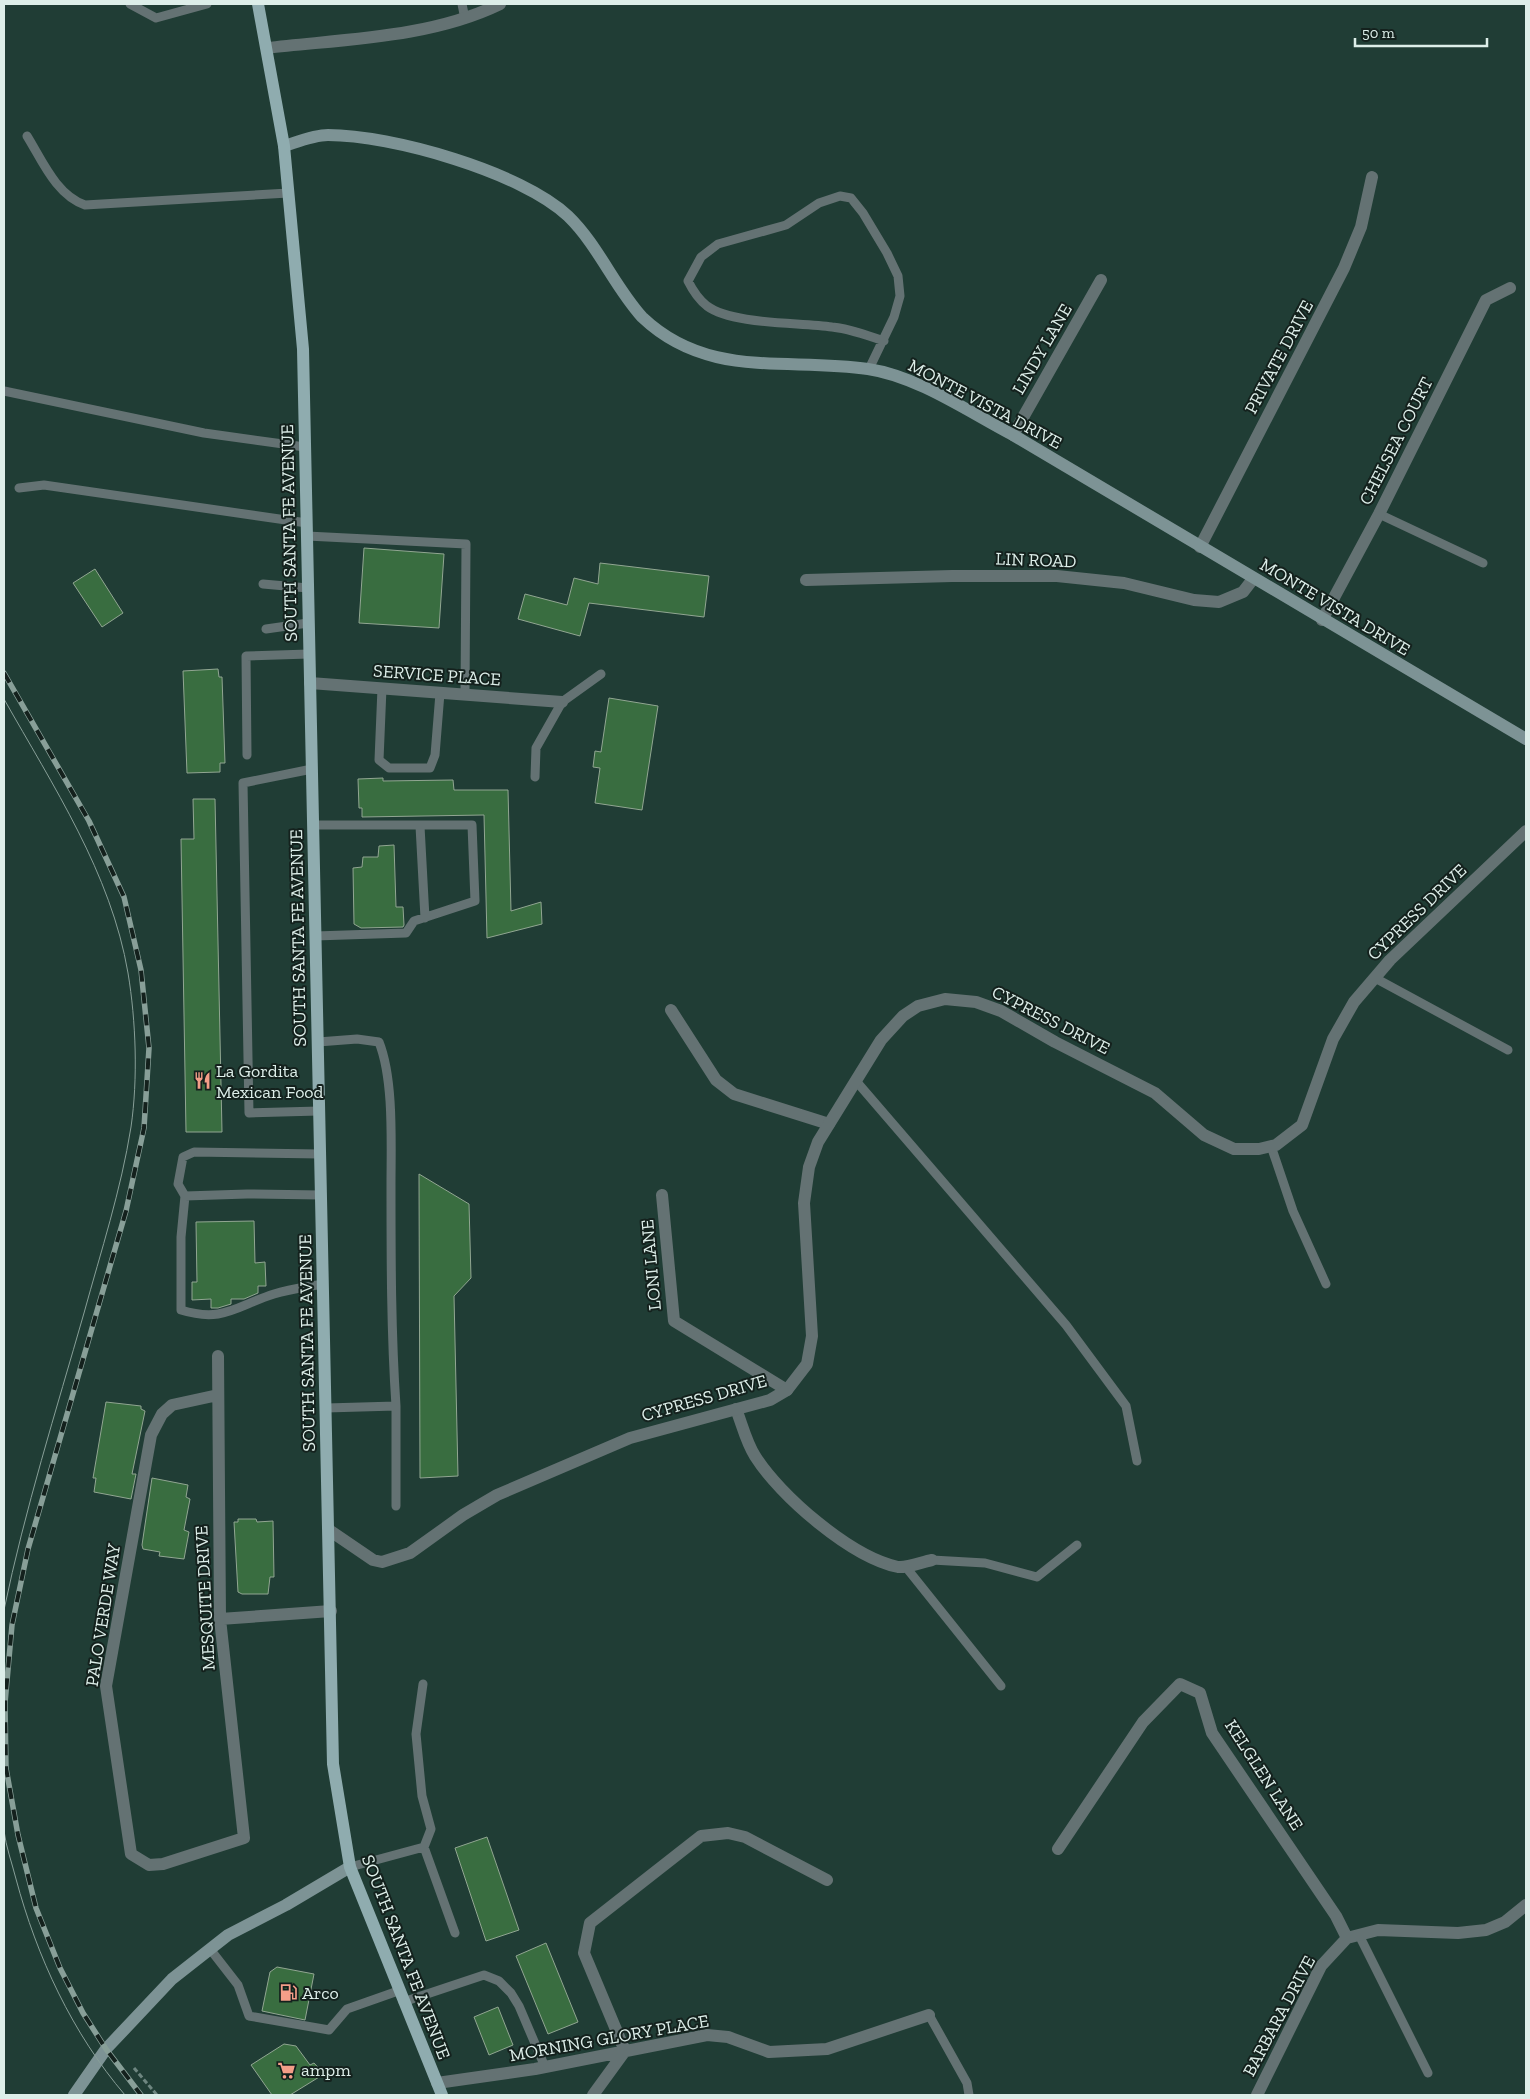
<svg xmlns="http://www.w3.org/2000/svg" width="1530" height="2099" font-family="'Zilla Slab',serif">
  <style>
    .building { fill: #396d40; stroke: #91a692 }
    .lines { fill: none; stroke-linecap: round; stroke-linejoin: round }
    .path { stroke: #6e8680; stroke-width: 3; stroke-dasharray: 5 2.5; stroke-linecap: butt }
    .service { stroke: #647273; stroke-width: 9 }
    .minor { stroke: #647273; stroke-width: 12 }
    .tertiary { stroke: #647273; stroke-width: 12 }
    .secondary { stroke: #7d9395; stroke-width: 12 }
    .primary { stroke: #8facaf; stroke-width: 12 }
    .tram { stroke: #889f98; stroke-width: 1 }
    .rail-casing { stroke: #889f98; stroke-width: 5.5 }
    .rail { stroke: #14211d; stroke-width: 4; stroke-dasharray: 11; stroke-linecap: butt }
    .labels { text-anchor: middle; dominant-baseline: central; stroke-width: 4; stroke-linejoin: round; paint-order: stroke }
    .street-label { font-size: 18px; fill: #ddeee9; stroke: #14211d }
    .poi-label { font-size: 18px; fill: #ddeee9; stroke: #14211d; text-anchor: start }
  </style>
  <rect width="100%" height="100%" fill="#203d35"/>
  <path class="building" d="M364 548 444 554 439 628 359 623Z
    M600 563 709 576 704 617 589 603 580 636 518 619 525 594 567 605 574 578 598 584Z
    M95 569 123 613 102 627 73 583Z
    M218 669 219 677H222L225 763H220V772L187 773 183 671Z
    M609 698 658 706 642 810 595 803 600 768 593 767 595 751 601 752Z
    M383 778V781L453 780 454 790H508L511 911 541 902 542 924 487 938 484 815 362 817V808H359L358 779Z
    M193 799H215L222 1132H186L181 839H194Z
    M394 845 396 907H403L404 925 403 927 361 928 354 924 353 868 362 867 363 857H378L379 846Z
    M419 1174 469 1204 471 1278 454 1296 458 1476 420 1478Z
    M254 1221 255 1263 265 1262 266 1286H258V1293L244 1299H231V1304L218 1308H211V1299L192 1300V1282H197L196 1222Z
    M106 1402 141 1406V1409L145 1411 132 1474H136L131 1499 94 1492 96 1478H93Z
    M152 1478 188 1485 186 1497 190 1499 184 1530 189 1532 184 1559 159 1556 160 1552 143 1549 142 1545Z
    M238 1519H256L257 1522 273 1521 274 1577H270L268 1594H242L238 1592 234 1522H238Z
    M487 1837 519 1930 486 1941 455 1848Z
    M546 1943 578 2022 548 2034 516 1956Z
    M277 1967 314 1974 305 2020 262 2011 270 1972Z
    M498 2007 513 2045 489 2055 474 2017Z
    M284 2044 296 2046 310 2065 314 2063 324 2074 290 2095H272L251 2065Z"/>
  <g class="lines">
    <path class="path" d="M134 2068 157 2095"/>
    <path class="service" d="M130 4 156 18 207 4
      M462 4 465 19
      M27 136C42 160 56 195 85 205L288 193
      M869 369 894 317 900 296 898 276 887 253 863 213 851 198 840 196 819 203 786 225 718 244 701 257 688 281C693 291 698 299 707 306 733 325 799 322 832 327 850 329 867 335 884 341
      M4 391 204 433 305 447
      M19 488 44 485 307 523
      M1379 514 1483 563
      M307 536 466 544 465 695
      M263 584 308 588
      M266 629 308 623
      M382 688 379 760 389 768H430L435 755 440 693
      M247 755 246 656 309 654
      M312 769 243 783 249 1113 319 1111
      M535 777 536 748 562 702 601 674
      M313 825H472L475 901 414 921 406 933 315 936
      M420 826 425 918
      M1375 978 1508 1050
      M318 1042 357 1039 379 1042C394 1080 391 1143 391 1185 391 1259 391 1332 396 1406
      M856 1081 1066 1325 1126 1406 1137 1461
      M1271 1146 1293 1211 1326 1284
      M320 1154 194 1152 183 1157 178 1184 185 1196 181 1237V1310C223 1323 236 1306 274 1294 290 1289 307 1287 323 1284
      M185 1196 247 1194 321 1195
      M326 1408 396 1406V1506
      M932 1560 985 1563 1037 1577 1077 1545
      M905 1566 1001 1686
      M423 1684 416 1734 422 1796 431 1829 424 1847
      M350 1867 424 1847 455 1933
      M1359 1935 1428 2073
      M210 1949 238 1985 249 2016 329 2030 347 2009 398 1991
      M403 2002 484 1975 499 1981 511 1993 519 2006 545 2067
      M929 2015 967 2083 969 2095"/>
    <path class="minor" d="M267 48C344 39 430 38 500 4
      M1013 435 1101 280
      M1200 547 1344 268 1361 227 1372 177
      M806 580 952 576H1057L1124 583 1194 600 1219 602 1243 592 1253 579
      M1322 620 1379 514 1486 300 1510 288
      M310 683 562 702
      M671 1010 716 1080 734 1094 829 1124
      M662 1195 674 1321 787 1390
      M218 1356 220 1619 244 1838 163 1864 149 1865 131 1854 106 1686 151 1435 162 1414 172 1405 218 1395
      M736 1409C742 1424 746 1442 755 1456 780 1496 851 1557 898 1567 907 1568 922 1562 932 1560
      M220 1619 331 1611
      M1058 1849 1143 1722 1180 1684 1200 1693 1212 1733 1336 1916 1347 1938
      M437 2083 535 2069 707 2035 728 2037 769 2052 827 2049 929 2015
      M593 2095 625 2051 584 1953 590 1923 701 1836 728 1833 745 1837 827 1880
      M1257 2095 1321 1966 1347 1938 1378 1930 1458 1933 1486 1930 1505 1922 1526 1905"/>
    <path class="tertiary" d="M329 1530 373 1560 382 1562 410 1553 463 1515 497 1495 630 1438 770 1400 787 1390 807 1364 812 1336 804 1203 809 1167 818 1142 881 1040 903 1016 918 1006 945 999 976 1002 1001 1011 1055 1042 1155 1093 1204 1135 1234 1149H1259L1276 1145 1302 1125 1333 1039 1354 1002 1390 960 1526 831"/>
    <path class="secondary" d="M284 146C297 142 314 135 328 135 391 135 522 172 568 216 598 245 614 286 642 317 708 380 787 357 868 369 917 376 969 412 1013 435L1526 739
      M74 2095 106 2049 172 1979 228 1935 286 1905 350 1867"/>
    <path class="primary" d="M258 4 284 146 303 349 333 1764 350 1867 442 2095"/>
    <path class="tram" d="M4 699C53 786 111 873 128 973 136 1021 138 1079 131 1127 121 1190 101 1251 84 1313 56 1411 25 1509 4 1610
      M4 1831C6 1847 12 1863 16 1879 37 1957 72 2033 125 2095"/>
    <defs>
      <path id="rail" d="M4 673 89 821 124 897 141 970 149 1048 144 1128 126 1211 28 1549 12 1625 5 1703 6 1768 18 1835 36 1908 60 1968 83 2013 106 2049 141 2095"/>
    </defs>
    <use href="#rail" class="rail-casing"/>
    <use href="#rail" class="rail"/>
  </g>
  <defs>
    <symbol id="restaurant-bare" viewBox="-9 -9 18 18"><path d="M-5-6h1v4h1v-4h1v4h1v-4h1v5L-1.5 .5V6h-2V.5L-5-1ZM5-6V6H3V1.5H1.5Q1.5-4 5-6Z" fill="#f49e88" stroke="#14211d" stroke-width="2.5" paint-order="stroke"/></symbol>
    <symbol id="fuel-bare" viewBox="-9 -9 18 18"><path d="M-5.5-6h7V0h2V4h1.3V-2.5L3-4.5l.8-.8L6-3V5H2.5V1h-1V6h-7ZM-4.2-4.7v3.2H.2V-4.7Z" fill="#f49e88" stroke="#14211d" stroke-width="2.5" paint-order="stroke"/></symbol>
    <symbol id="supermarket-bare" viewBox="-9 -9 18 18"><path d="M-6-5.5h2.5l.6 2H6L4.5 2H-2.5L-4.4-4H-6ZM-1.5 3.2a1.3 1.3 0 1 0 .1 0ZM3 3.2a1.3 1.3 0 1 0 .1 0Z" fill="#f49e88" stroke="#14211d" stroke-width="2.5" paint-order="stroke"/></symbol>
  </defs>
  <g fill-rule="evenodd">
    <use href="#restaurant-bare" x="190" y="1068" width="25" height="25"/>
    <use href="#fuel-bare" x="276" y="1980" width="25" height="25"/>
    <use href="#supermarket-bare" x="274" y="2058" width="25" height="25"/>
  </g>
  <g class="labels">
    <g class="street-label">
      <text transform="translate(1042 349) rotate(-60)">LINDY LANE</text>
      <text transform="translate(1279 357) rotate(-62)">PRIVATE DRIVE</text>
      <text transform="translate(985 404) rotate(28)">MONTE VISTA DRIVE</text>
      <text transform="translate(1396 441) rotate(-63)">CHELSEA COURT</text>
      <text transform="translate(289 533) rotate(-91)">SOUTH SANTA FE AVENUE</text>
      <text transform="translate(1036 560) rotate(2)">LIN ROAD</text>
      <text transform="translate(1335 607) rotate(31)">MONTE VISTA DRIVE</text>
      <text transform="translate(437 675) rotate(4)">SERVICE PLACE</text>
      <text transform="translate(1417 912) rotate(-44)">CYPRESS DRIVE</text>
      <text transform="translate(298 938) rotate(-91)">SOUTH SANTA FE AVENUE</text>
      <text transform="translate(1051 1020) rotate(27)">CYPRESS DRIVE</text>
      <text transform="translate(651 1265) rotate(-95)">LONI LANE</text>
      <text transform="translate(307 1343) rotate(-91)">SOUTH SANTA FE AVENUE</text>
      <text transform="translate(704 1398) rotate(-16)">CYPRESS DRIVE</text>
      <text transform="translate(205 1598) rotate(-93)">MESQUITE DRIVE</text>
      <text transform="translate(103 1615) rotate(-81)">PALO VERDE WAY</text>
      <text transform="translate(1264 1775) rotate(57)">KELGLEN LANE</text>
      <text transform="translate(406 1957) rotate(69)">SOUTH SANTA FE AVENUE</text>
      <text transform="translate(1279 2016) rotate(-62)">BARBARA DRIVE</text>
      <text transform="translate(609 2038) rotate(-10)">MORNING GLORY PLACE</text>
    </g>
    <g class="poi-label">
      <text x="216" y="1071">La Gordita<tspan x="216" dy="21">Mexican Food</tspan></text>
      <text x="302" y="1993">Arco</text>
      <text x="301" y="2070">ampm</text>
    </g>
  </g>
  <rect width="1530" height="2099" fill="none" stroke="#ddeee9" stroke-width="10"/>
  <path d="M1355 38v8h132v-8" fill="none" stroke="#ddeee9" stroke-width="2.5"/>
  <text x="1362" y="38" font-size="15" fill="#ddeee9" stroke="#14211d" stroke-width="4" paint-order="stroke">50 m</text>
</svg>
